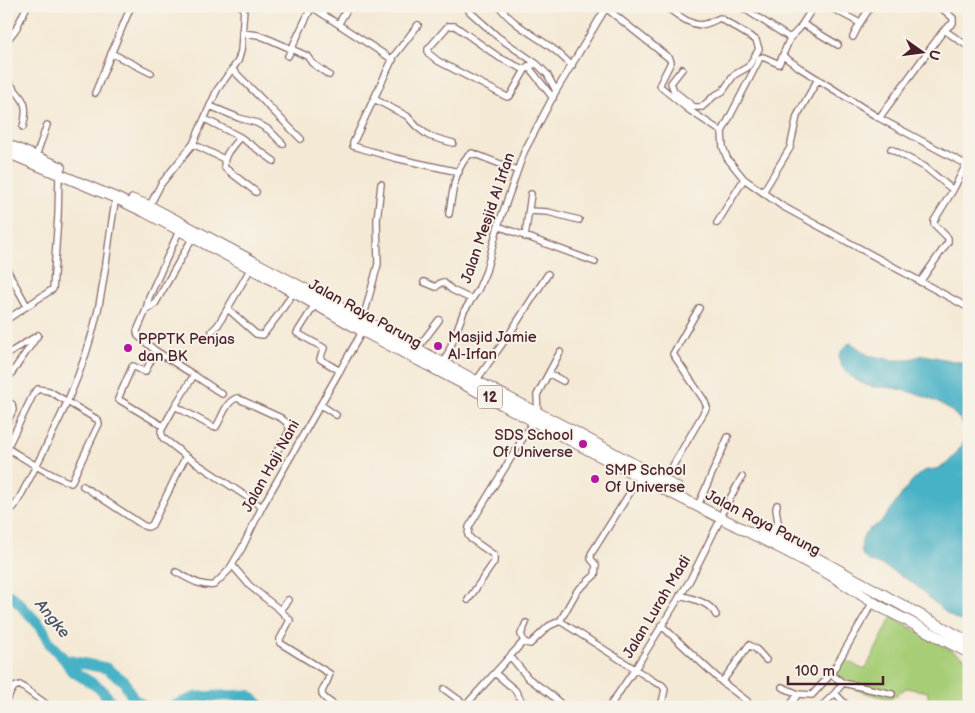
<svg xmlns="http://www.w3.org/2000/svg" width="975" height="713" font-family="'Balsamiq Sans',sans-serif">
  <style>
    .green { fill: #a7cd77; stroke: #787651 }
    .water { fill: #47b1c6; stroke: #486878 }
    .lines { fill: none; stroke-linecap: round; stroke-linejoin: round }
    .river { stroke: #47b1c6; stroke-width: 11 }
    .street-casing { stroke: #866666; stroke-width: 8 }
    .highway-casing { stroke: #866666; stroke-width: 12 }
    .street { stroke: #fff; stroke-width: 5.5 }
    .highway { stroke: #fff; stroke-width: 10 }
    .poi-dot { fill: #b5179e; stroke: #f7f3e8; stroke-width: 2 }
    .labels { text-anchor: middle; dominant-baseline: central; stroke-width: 4; stroke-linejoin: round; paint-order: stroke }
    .shield { fill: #f7f3e8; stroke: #7e5f64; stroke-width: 1 }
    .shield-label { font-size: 14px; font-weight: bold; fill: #4a1f2b }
    .street-label { font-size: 15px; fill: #4a1f2b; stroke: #f7f3e8 }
    .poi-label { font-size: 15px; fill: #4a1f2b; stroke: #f7f3e8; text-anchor: start }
    .water-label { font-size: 16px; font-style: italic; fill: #495261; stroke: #f7f3e8 }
  </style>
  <rect width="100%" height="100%" fill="#f7f3e8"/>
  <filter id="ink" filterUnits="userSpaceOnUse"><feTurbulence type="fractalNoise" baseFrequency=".02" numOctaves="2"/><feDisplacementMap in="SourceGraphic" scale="10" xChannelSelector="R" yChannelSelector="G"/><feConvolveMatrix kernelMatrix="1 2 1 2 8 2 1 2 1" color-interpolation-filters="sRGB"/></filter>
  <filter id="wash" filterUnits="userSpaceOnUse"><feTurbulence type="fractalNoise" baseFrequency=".0096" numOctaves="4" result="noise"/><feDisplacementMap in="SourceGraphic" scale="20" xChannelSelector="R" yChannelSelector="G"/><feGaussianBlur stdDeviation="1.12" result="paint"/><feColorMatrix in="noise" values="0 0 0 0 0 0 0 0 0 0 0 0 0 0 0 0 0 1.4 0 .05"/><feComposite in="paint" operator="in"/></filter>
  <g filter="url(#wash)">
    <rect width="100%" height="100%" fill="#f4e9d5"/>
    <path class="green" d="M892 617 969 660V707H920L928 700V692L906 688 891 699C868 694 853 691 834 676L839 664 844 659 860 668H866Z"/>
    <path class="water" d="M851 343 868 355 892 360H906L924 355 969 364V614L962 621C951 621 924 592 914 584 904 577 893 571 881 565 876 563 868 562 864 557 860 552 861 542 864 535 867 528 876 527 881 522 895 507 904 487 919 474 926 468 933 471 941 467 949 464 959 450 964 442 975 410 914 391 892 388 883 386 875 389 866 385 856 381 838 369 839 356 840 351 845 347 848 344Z"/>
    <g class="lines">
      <path class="river" d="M6 593 15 599 42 628 50 644 65 660 106 668 124 681 133 699 146 707
        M65 660 71 670 101 689 115 707
        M171 707 197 697 248 695 262 707"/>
    </g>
  </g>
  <g filter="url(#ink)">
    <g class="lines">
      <defs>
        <path id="street" d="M499 6C513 25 533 34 552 48 559 53 566 60 572 66
          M665 6C675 13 692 28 705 24 710 23 715 20 720 18L756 40 759 49 748 67 734 75 723 91 714 96 702 107H694L674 91 671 83 682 69
          M828 6 860 23 871 6
          M312 7 393 60
          M606 8 670 59 671 62 660 84 661 87 689 110 722 132 723 147 727 158 744 179 782 206 969 308
          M469 11 498 37 537 64
          M339 23 349 6
          M803 24 838 45
          M418 25 394 56 353 143V146L395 158 459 172
          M944 30 969 47
          M242 33 258 35 271 40 307 56 312 63 329 75
          M853 37 860 23
          M790 38 799 29 814 6
          M6 42 16 29 27 6
          M111 53 151 73
          M288 56 312 6
          M783 56 800 68 879 118 967 165
          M528 66 553 98
          M232 69 301 139
          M525 70 510 96 507 97 438 61 428 53V49L448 26H455L500 58 525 70 528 66 537 64 547 74 556 91
          M6 79C21 99 30 99 23 127
          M95 93 131 6
          M374 99 407 116 417 127 429 136 453 143
          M210 106 239 118 257 123 269 130 283 144
          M879 118 944 30 953 23V18L939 6
          M205 119 240 137 274 161
          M722 132 760 58 763 57 779 64 790 38 740 6
          M240 137C233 146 221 157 225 168L256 192
          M193 144 224 159
          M891 149 925 167 953 190
          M36 156 47 125
          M763 192 790 148 797 116 818 79
          M149 207 161 184 193 144 217 90 238 61 241 51 244 8 241 6
          M529 211 548 212 579 220
          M449 214C452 196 455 163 472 153L516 170
          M717 223 744 179
          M498 226 595 262
          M180 229 149 297 146 310 137 331 138 336 156 351 194 375 175 406 213 427H216C222 418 226 401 237 398L281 418 287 423 290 430 274 456
          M525 237 531 194
          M6 268 27 306
          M424 282 436 287 440 283 443 282 452 290 471 299
          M920 282 948 242V238L934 224V221L953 190 969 159
          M316 303 297 333 324 348 320 359 340 371
          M228 309 256 334 263 335 279 314 295 290
          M146 310 155 304 193 237
          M363 319 378 264 377 220 381 184
          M6 320 53 289 58 216 59 174
          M212 331 218 325 251 268
          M417 349 439 320
          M156 351 145 372 133 366 132 367 118 399 163 426
          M6 355 35 337
          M444 364 464 311 478 290 486 271 498 226 524 152 556 91 607 6
          M550 374 563 381
          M194 375 222 394
          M6 378 9 377 38 335
          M476 381 510 333 548 274
          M6 401 12 404 13 410 6 424
          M321 405 336 415
          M175 406 161 431 163 438 186 456 262 507
          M538 414 537 395 560 352
          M6 448H7C27 460 48 475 71 483L95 432 99 424 98 420 49 391 38 389 34 393 7 448H6
          M664 481 707 407 704 400 673 354 699 308
          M83 486 144 526 148 527 152 525 186 456
          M700 501 728 437
          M6 508 8 510 14 507 19 499C51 437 83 379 98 310 106 273 109 234 116 197
          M723 511 742 477
          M770 535 778 522 776 509 777 505
          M232 565 250 586 280 610 290 620 280 639V643L330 674C323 695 313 691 337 707
          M176 572C188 578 200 587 214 585L229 570 242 548 262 507 363 330
          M680 595C693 599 710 602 716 615
          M468 600 494 562V555L471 539 468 535 469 527 534 420
          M873 602 831 674 843 683 892 694
          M280 610 288 600
          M560 621 655 682 662 685 665 689 661 707
          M661 625 722 682 747 701
          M524 642 521 634 526 623
          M511 657 528 678 550 694 564 707
          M496 674 515 690 525 707
          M722 682 749 645 756 649 766 660
          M782 687 798 694
          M444 689 466 705
          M835 693 848 707
          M6 700 14 687 20 685 50 707
          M464 707 523 642 530 644 549 626 560 621 577 591 595 575 596 565 591 559V554L640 477
          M609 707 635 669 690 580 721 518
          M789 707 798 694 812 695 831 674
          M821 707 835 693 843 683"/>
        <path id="highway" d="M6 144 60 167
          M6 152 116 198 145 212 251 268 359 329 640 477 786 551 829 574 879 606 969 653
          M133 200 149 206 367 322 476 381 573 431 679 489
          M763 532 809 554 969 642"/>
      </defs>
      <use href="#street" class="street-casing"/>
      <use href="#highway" class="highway-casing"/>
      <use href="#street" class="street"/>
      <use href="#highway" class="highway"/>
    </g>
  </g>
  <g class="poi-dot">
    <circle cx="438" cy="346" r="5"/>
    <circle cx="128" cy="348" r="5"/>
    <circle cx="583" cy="444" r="5"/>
    <circle cx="595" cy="479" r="5"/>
  </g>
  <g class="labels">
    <rect class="shield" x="477.5" y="385.5" width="25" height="23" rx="4"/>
    <g class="shield-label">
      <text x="490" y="397">12</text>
    </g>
    <g class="street-label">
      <text transform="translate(488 218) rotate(-71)">Jalan Mesjid Al Irfan</text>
      <text transform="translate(365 314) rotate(29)">Jalan Raya Parung</text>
      <text transform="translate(271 466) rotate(-61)">Jalan Haji Nani</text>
      <text transform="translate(763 523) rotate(27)">Jalan Raya Parung</text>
      <text transform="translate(657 607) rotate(-59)">Jalan Lurah Madi</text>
    </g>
    <g class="poi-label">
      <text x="448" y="337">Masjid Jamie<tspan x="448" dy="17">Al-Irfan</tspan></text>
      <text x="138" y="339">PPPTK Penjas<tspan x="138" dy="17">dan BK</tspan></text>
      <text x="573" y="435" text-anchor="end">SDS School<tspan x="573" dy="17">Of Universe</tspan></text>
      <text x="605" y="470">SMP School<tspan x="605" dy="17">Of Universe</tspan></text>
    </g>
    <g class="water-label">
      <text transform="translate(52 619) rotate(51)">Angke</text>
    </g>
  </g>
  <rect width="975" height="713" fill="none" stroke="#f7f3e8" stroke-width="25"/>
  <g transform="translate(922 52) rotate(104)" stroke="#f7f3e8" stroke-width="4" paint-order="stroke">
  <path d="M0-4L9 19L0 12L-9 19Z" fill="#4a1f2b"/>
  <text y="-8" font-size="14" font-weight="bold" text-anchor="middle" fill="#4a1f2b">U</text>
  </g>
  <path d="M788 676v8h95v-8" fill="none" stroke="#4a1f2b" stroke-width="2.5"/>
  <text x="795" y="676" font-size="15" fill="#4a1f2b" stroke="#f7f3e8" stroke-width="4" paint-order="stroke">100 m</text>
</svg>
